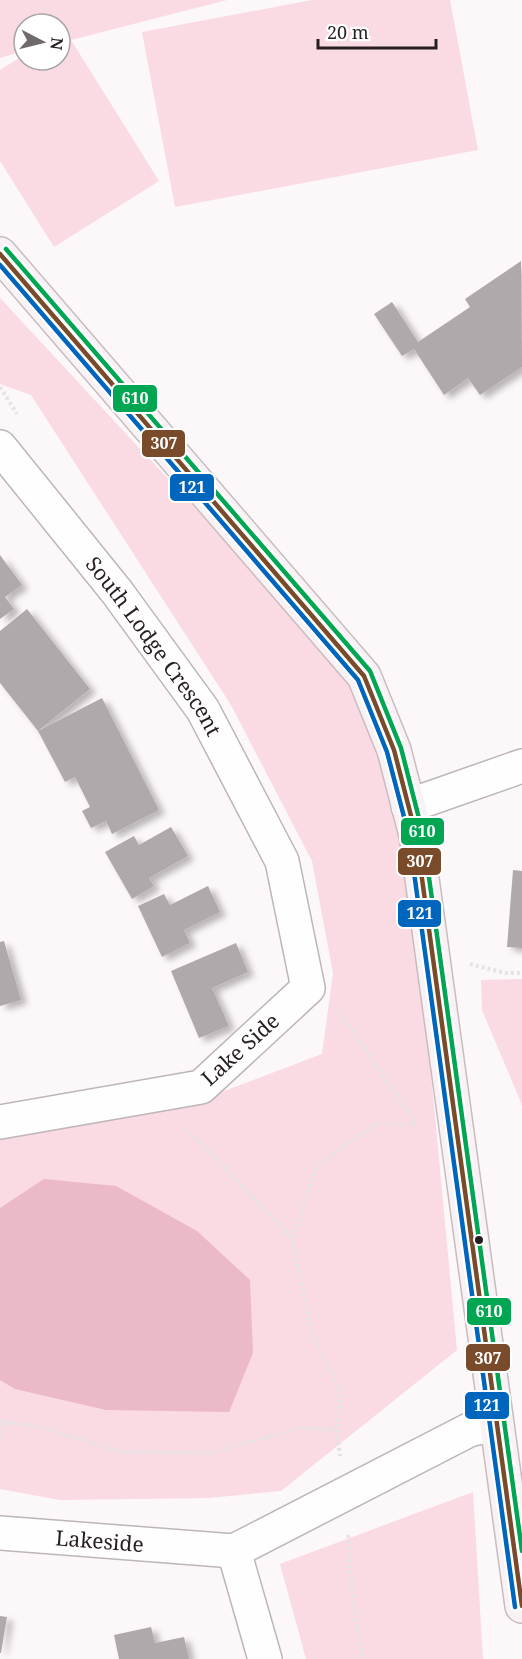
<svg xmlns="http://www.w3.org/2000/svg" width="522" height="1659" font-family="'Noto Serif',serif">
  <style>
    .green { fill: #fadae3 }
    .water { fill: #ecb9c7 }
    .building { fill: #afa9ab; filter: url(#shadow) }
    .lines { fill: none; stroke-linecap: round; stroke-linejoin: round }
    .minor-casing { stroke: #bcb6b8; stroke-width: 36 }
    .major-casing { stroke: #c8bcbf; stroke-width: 36 }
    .path { stroke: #e5e3e4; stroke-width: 4; stroke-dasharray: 3 3; stroke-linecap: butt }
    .minor { stroke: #fffefe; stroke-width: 33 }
    .major { stroke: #f9f2f4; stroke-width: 33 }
    .bus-1-casing { stroke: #fff; stroke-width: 9 }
    .bus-2-casing { stroke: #fff; stroke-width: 9 }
    .bus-3-casing { stroke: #fff; stroke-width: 9 }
    .bus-1 { stroke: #7a4b2a; stroke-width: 4.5 }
    .bus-2 { stroke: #0065bd; stroke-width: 4.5 }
    .bus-3 { stroke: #00a651; stroke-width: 4.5 }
    .bus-dot { fill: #261e20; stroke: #fff; stroke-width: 2 }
    .labels { text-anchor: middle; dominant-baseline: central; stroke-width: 6; stroke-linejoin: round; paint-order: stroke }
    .street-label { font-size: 21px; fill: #261e20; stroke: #fff }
    .line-badge { stroke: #fff; stroke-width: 2 }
    .badge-label { font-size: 16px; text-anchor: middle; font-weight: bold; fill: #fff }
  </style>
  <defs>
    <filter id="shadow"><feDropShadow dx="6" dy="4" stdDeviation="3" flood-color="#0004"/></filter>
  </defs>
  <rect width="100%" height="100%" fill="#fcf7f8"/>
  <path class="green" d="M0 0H227L71 40 159 181 54 247 0 161V70L24 55V60H60V24H24V51L0 58Z
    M312 0H450L478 150 175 207 142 32Z
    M0 298 353 678 381 745 404 840 427 1032 457 1350 281 1491 208 1498 60 1500 0 1489V1134L203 1099 322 1054 333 973 312 861 231 705 31 395 0 384Z
    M522 979V1105L482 1010 481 980Z
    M473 1492 483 1659H306L280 1564Z"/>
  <path class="water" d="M44 1179 116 1186 197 1231 250 1280 253 1353 229 1412 106 1410 15 1389 0 1380V1208Z"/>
  <path class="building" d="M521 261 522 367 480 395 468 378 444 395 414 349 402 356 374 314 392 302 418 342 470 307 465 299Z
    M0 555 22 585 5 597 14 609 0 619Z
    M27 609 90 689 38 731 0 683V631Z
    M102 698 159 810 112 834 106 821 91 828 82 811 90 807 75 777 65 782 38 731Z
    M171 827 188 856 149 878 154 886 132 899 105 852 134 836 139 845Z
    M513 870 522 871V948L507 947Z
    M208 886 220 912 184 930 190 943 162 957 138 906 164 894 170 905Z
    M4 941 21 1000 0 1006V942Z
    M236 943 248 972 212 988 229 1026 199 1038 171 971Z
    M0 1616 7 1617 1 1653H0Z
    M151 1627 155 1643 184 1637 189 1659H119L114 1635Z"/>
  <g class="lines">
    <defs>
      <g id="minor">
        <path id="s1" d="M0 447 117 592 203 710 282 861 308 988 201 1087 0 1122"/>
        <path d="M408 806 522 766"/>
        <path id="s2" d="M0 1533 234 1551 469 1430 495 1424"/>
        <path d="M234 1551 265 1659"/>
      </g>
      <path id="major" d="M0 254 364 676 394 750 416 835 522 1606"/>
    </defs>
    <use href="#minor" class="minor-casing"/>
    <use href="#major" class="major-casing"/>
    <path class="path" d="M0 387 17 414
      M470 964 505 973H522
      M338 1010 417 1125
      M292 1238 317 1166 374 1124 416 1125
      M0 1421 44 1428 120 1452 210 1453 300 1428 337 1430 341 1393 312 1335 292 1238 186 1128
      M337 1430 340 1456
      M0 1439 5 1423
      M348 1535 351 1582 362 1659"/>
    <use href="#minor" class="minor"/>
    <use href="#major" class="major"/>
    <defs>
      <path id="bus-1" d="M0 254 364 676 394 750 416 835 522 1606"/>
      <path id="bus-2" d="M0 265 358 680 387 752 409 836 515 1607"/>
      <path id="bus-3" d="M6 249 370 671 401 748 423 834 522 1551"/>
    </defs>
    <use href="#bus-1" class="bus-1-casing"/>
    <use href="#bus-2" class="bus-2-casing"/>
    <use href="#bus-3" class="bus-3-casing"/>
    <use href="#bus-1" class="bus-1"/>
    <use href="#bus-2" class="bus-2"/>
    <use href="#bus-3" class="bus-3"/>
  </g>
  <circle class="bus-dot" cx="479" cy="1240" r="5"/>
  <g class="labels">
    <g class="street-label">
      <text stroke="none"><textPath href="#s1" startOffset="252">South Lodge Crescent</textPath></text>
      <text transform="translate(240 1049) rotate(-42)">Lake Side</text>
      <text stroke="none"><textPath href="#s2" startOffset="100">Lakeside</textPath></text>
    </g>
  </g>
  <g class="line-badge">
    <rect x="112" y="384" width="46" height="29" rx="6" fill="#00a651"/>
    <rect x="141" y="429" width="45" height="29" rx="6" fill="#7a4b2a"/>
    <rect x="169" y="473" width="46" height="29" rx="6" fill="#0065bd"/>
    <rect x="400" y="817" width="45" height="29" rx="6" fill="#00a651"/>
    <rect x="397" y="847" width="45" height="29" rx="6" fill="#7a4b2a"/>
    <rect x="397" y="899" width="45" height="29" rx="6" fill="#0065bd"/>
    <rect x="466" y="1297" width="46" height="29" rx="6" fill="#00a651"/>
    <rect x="465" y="1343" width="46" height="29" rx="6" fill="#7a4b2a"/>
    <rect x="464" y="1391" width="46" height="29" rx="6" fill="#0065bd"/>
  </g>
  <g class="badge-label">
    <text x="135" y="404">610</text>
    <text x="164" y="449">307</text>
    <text x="192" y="493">121</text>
    <text x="422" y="837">610</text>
    <text x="420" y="867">307</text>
    <text x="420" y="919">121</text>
    <text x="489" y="1317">610</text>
    <text x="488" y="1364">307</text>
    <text x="487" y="1411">121</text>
  </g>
  <g transform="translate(42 42) rotate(97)"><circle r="28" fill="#ffffff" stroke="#a8a5a6" stroke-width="1.5"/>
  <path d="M0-4.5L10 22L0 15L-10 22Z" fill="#716a6c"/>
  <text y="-9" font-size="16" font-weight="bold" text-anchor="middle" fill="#261e20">N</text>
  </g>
  <path d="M318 39v9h118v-9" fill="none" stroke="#261e20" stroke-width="3"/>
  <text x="327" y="39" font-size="18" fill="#261e20" stroke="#ffffff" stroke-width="4.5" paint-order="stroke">20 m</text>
</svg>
